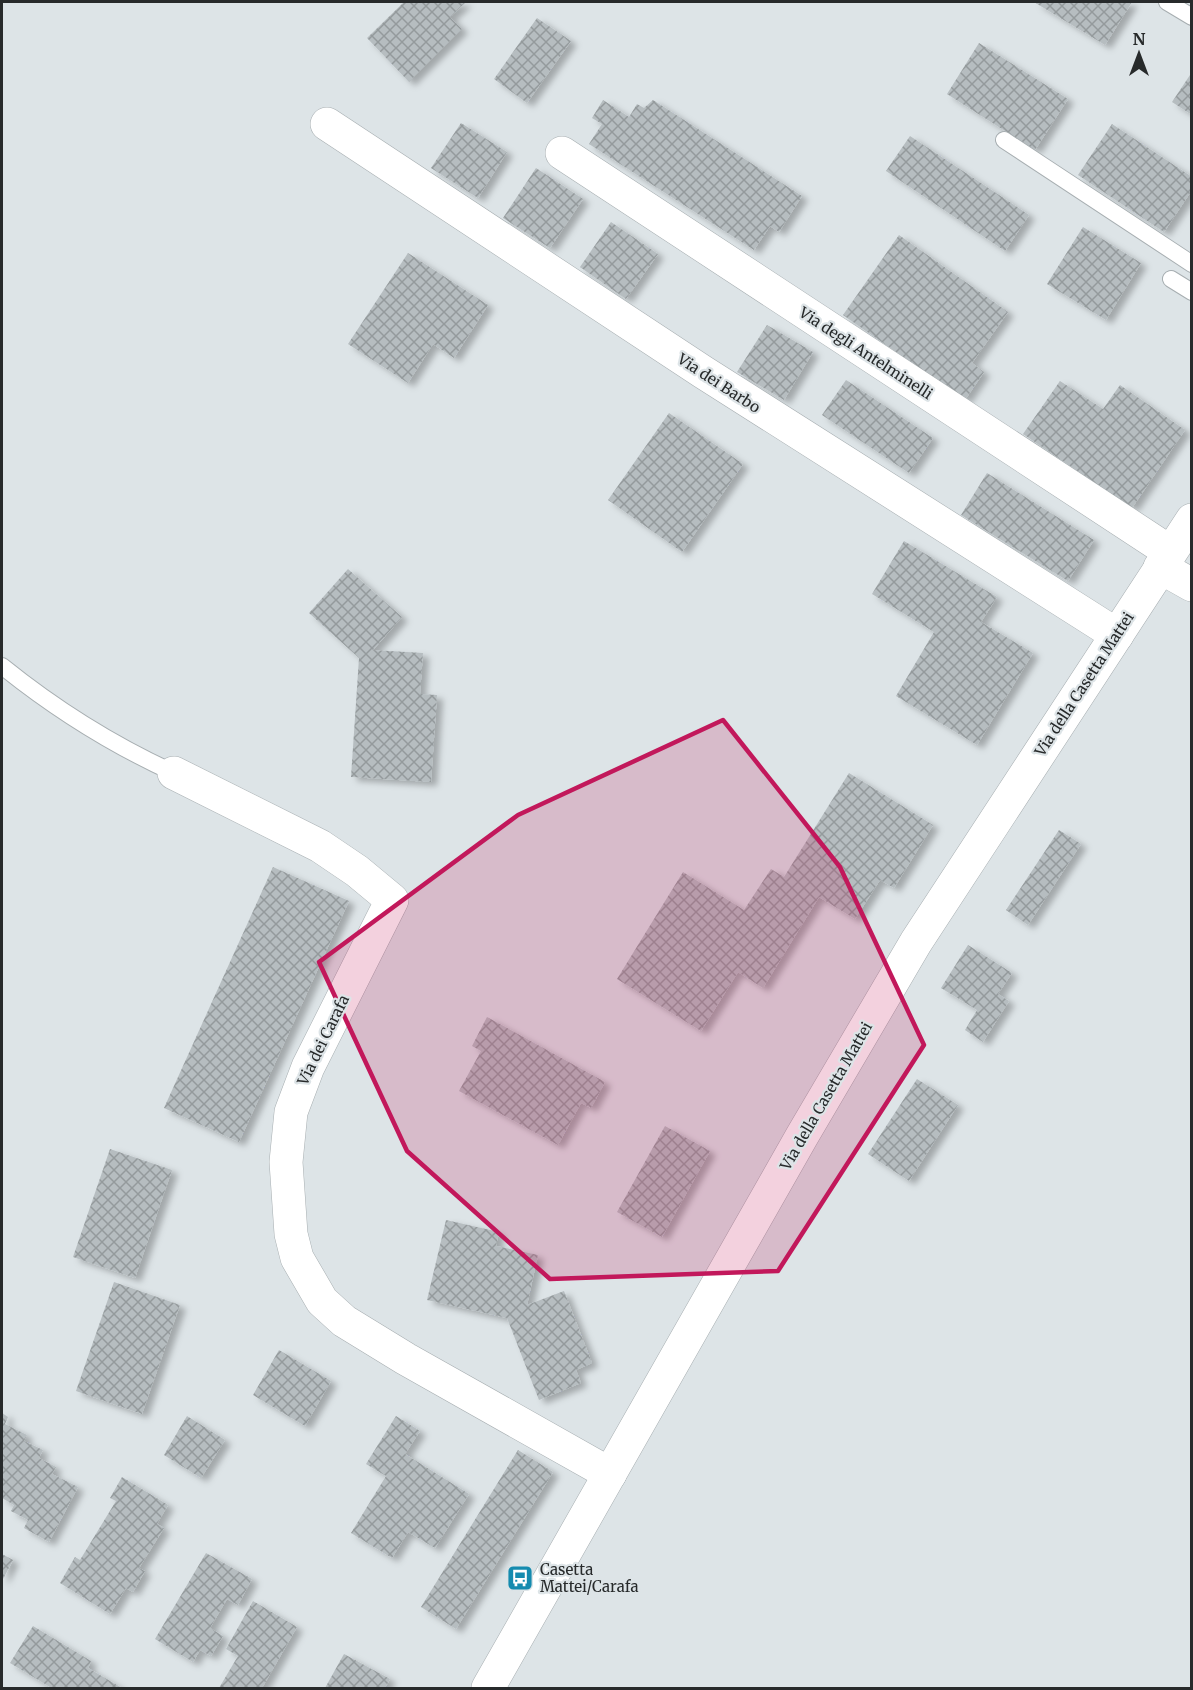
<svg xmlns="http://www.w3.org/2000/svg" width="1193" height="1690" font-family="Merriweather,serif">
  <style>
    .building { fill: url(#building-cross-hatch); filter: url(#shadow) }
    .lines { fill: none; stroke-linecap: round; stroke-linejoin: round }
    .lane-casing { stroke: #a7aeb1; stroke-width: 18 }
    .street-casing { stroke: #a7aeb1; stroke-width: 34 }
    .secondary-casing { stroke: #a7aeb1; stroke-width: 34 }
    .lane { stroke: #fff; stroke-width: 16 }
    .street { stroke: #fff; stroke-width: 33 }
    .secondary { stroke: #fff; stroke-width: 33 }
    .marked { fill: #c2185b; fill-opacity: 0.2; stroke: #c2185b; stroke-width: 4.5; stroke-linejoin: round }
    .labels { text-anchor: middle; dominant-baseline: central; stroke-width: 4.5; stroke-linejoin: round; paint-order: stroke }
    .street-label { font-size: 15px; fill: #272a2b; stroke: #dde4e7 }
    .poi-label { font-size: 15px; fill: #272a2b; stroke: #dde4e7; text-anchor: start }
  </style>
  <defs>
    <pattern id="building-cross-hatch" width="8" height="8" patternUnits="userSpaceOnUse" patternTransform="scale(1.5)"><rect width="8" height="8" fill="#b6bdc0"/><path d="M0 0l8 8M0 8l8-8" fill="none" stroke="#949a9c"/></pattern>
    <filter id="shadow"><feDropShadow dx="6" dy="4" stdDeviation="3" flood-color="#0004"/></filter>
  </defs>
  <rect width="100%" height="100%" fill="#dde4e7"/>
  <path class="building" d="M404 2H466L450 17 462 29 409 82 367 38Z
    M1034 2H1132L1105 45Z
    M537 18 571 41 527 103 494 79Z
    M979 43 1068 99 1035 150 947 94Z
    M1192 72V115L1172 102Z
    M603 100 629 117 637 104 644 108 653 100 802 196 779 232 770 226 754 250 589 144 602 124 592 118Z
    M461 123 507 152 478 198 431 168Z
    M1112 124 1192 177V190L1164 232 1078 175Z
    M910 136 1029 215 1005 251 886 171Z
    M536 168 583 199 550 248 503 218Z
    M611 222 658 254 626 299 580 267Z
    M1083 227 1141 263 1106 320 1047 284Z
    M899 235 1008 312 972 363 984 372 965 400 843 315Z
    M408 253 488 305 454 358 433 344 408 383 348 344Z
    M767 325 813 352 784 400 737 372Z
    M846 380 933 438 909 473 822 415Z
    M1060 381 1103 409 1120 385 1185 430 1132 508 1023 434Z
    M669 413 743 464 682 552 608 500Z
    M987 473 1094 540 1068 581 961 515Z
    M904 541 997 597 981 622 1033 653 977 745 896 696 934 632 872 594Z
    M348 569 402 617 373 650 423 653 420 694 437 695 431 782 351 777 359 658 309 613Z
    M849 773 933 825 894 888 880 880 855 919 819 897 763 988 738 972 701 1031 617 979 683 872 744 910 771 869 784 877Z
    M1059 830 1081 844 1028 925 1006 910Z
    M273 867 349 901 239 1142 164 1108Z
    M968 945 1012 973 998 994 1009 1001 983 1042 965 1030 977 1010 941 988Z
    M487 1017 605 1082 591 1108 581 1103 558 1145 459 1091 481 1051 472 1046Z
    M917 1079 958 1105 909 1181 868 1154Z
    M665 1126 710 1151 662 1237 617 1212Z
    M110 1149 172 1170 135 1278 73 1257Z
    M446 1220 499 1232 496 1246 538 1255 527 1305 564 1291 592 1363 576 1370 581 1383 539 1400 507 1318 427 1300Z
    M114 1282 180 1305 142 1414 76 1391Z
    M279 1350 331 1381 305 1426 253 1395Z
    M2 1413 8 1417 5 1424 27 1435 24 1441 43 1450 39 1458 56 1467 52 1474 78 1487 49 1542 24 1528 28 1520 11 1511 14 1505 2 1498Z
    M187 1416 225 1440 201 1478 164 1455Z
    M396 1416 420 1431 405 1454 469 1494 435 1548 408 1532 392 1558 351 1533 386 1476 366 1464Z
    M518 1450 553 1472 456 1629 421 1607Z
    M122 1477 168 1505 157 1524 164 1528 139 1568 145 1571 133 1592 126 1588 110 1614 60 1583 75 1557 80 1560 116 1501 110 1498Z
    M206 1553 252 1579 238 1605 227 1599 210 1628 223 1636 211 1656 200 1650 193 1662 155 1639Z
    M2 1554 13 1560 2 1581Z
    M253 1601 297 1627 262 1688H219L238 1656 226 1649Z
    M33 1626 91 1661 88 1668 122 1688H49L50 1687 10 1663Z
    M344 1654 390 1679 385 1688H325Z"/>
  <g class="lines">
    <defs>
      <path id="lane" d="M1167 2 1192 17
        M1004 140 1192 264
        M1171 279 1192 292
        M2 666C54 708 113 745 174 773"/>
      <path id="street" d="M327 124 703 372 1117 635
        M562 153 1170 552
        M1160 567 1192 585
        M174 773 320 846 357 871 392 900 308 1067 291 1112 286 1162 291 1234 297 1258 322 1301 344 1321 406 1359 610 1474"/>
      <path id="secondary" d="M488 1688 802 1136 916 942 1192 520"/>
    </defs>
    <use href="#lane" class="lane-casing"/>
    <use href="#street" class="street-casing"/>
    <use href="#secondary" class="secondary-casing"/>
    <use href="#lane" class="lane"/>
    <use href="#street" class="street"/>
    <use href="#secondary" class="secondary"/>
  </g>
  <path class="marked" d="M723 720 840 867 924 1045 778 1271 550 1279 407 1151 319 962 518 815Z"/>
  <defs>
    <symbol id="bus-square" viewBox="-11 -11 22 22"><rect x="-9" y="-9" width="18" height="18" rx="4" fill="#158baf" stroke="#dde4e7"/><path d="M-5-6H5V4H4V6H2V4H-2V6H-4V4H-5ZM-3.5-4V0h7V-4ZM-3.5 1.2v1.5H-2V1.2ZM2 1.2v1.5H3.5V1.2Z" fill="#fff"/></symbol>
  </defs>
  <g fill-rule="evenodd">
    <use href="#bus-square" x="505" y="1563" width="30" height="30"/>
  </g>
  <g class="labels">
    <g class="street-label">
      <text transform="translate(866 353) rotate(33)">Via degli Antelminelli</text>
      <text transform="translate(719 383) rotate(33)">Via dei Barbo</text>
      <text transform="translate(1084 684) rotate(-57)">Via della Casetta Mattei</text>
      <text transform="translate(323 1040) rotate(-64)">Via dei Carafa</text>
      <text transform="translate(826 1096) rotate(-60)">Via della Casetta Mattei</text>
    </g>
    <g class="poi-label">
      <text x="540" y="1569">Casetta<tspan x="540" dy="17">Mattei/Carafa</tspan></text>
    </g>
  </g>
  <rect width="1193" height="1690" fill="none" stroke="#272a2b" stroke-width="6"/>
  <g transform="translate(1139 54)" stroke="#dde4e7" stroke-width="4.5" paint-order="stroke">
  <path d="M0-4.5L10 22L0 15L-10 22Z" fill="#272a2b"/>
  <text y="-9" font-size="16" font-weight="bold" text-anchor="middle" fill="#272a2b">N</text>
  </g>
</svg>
